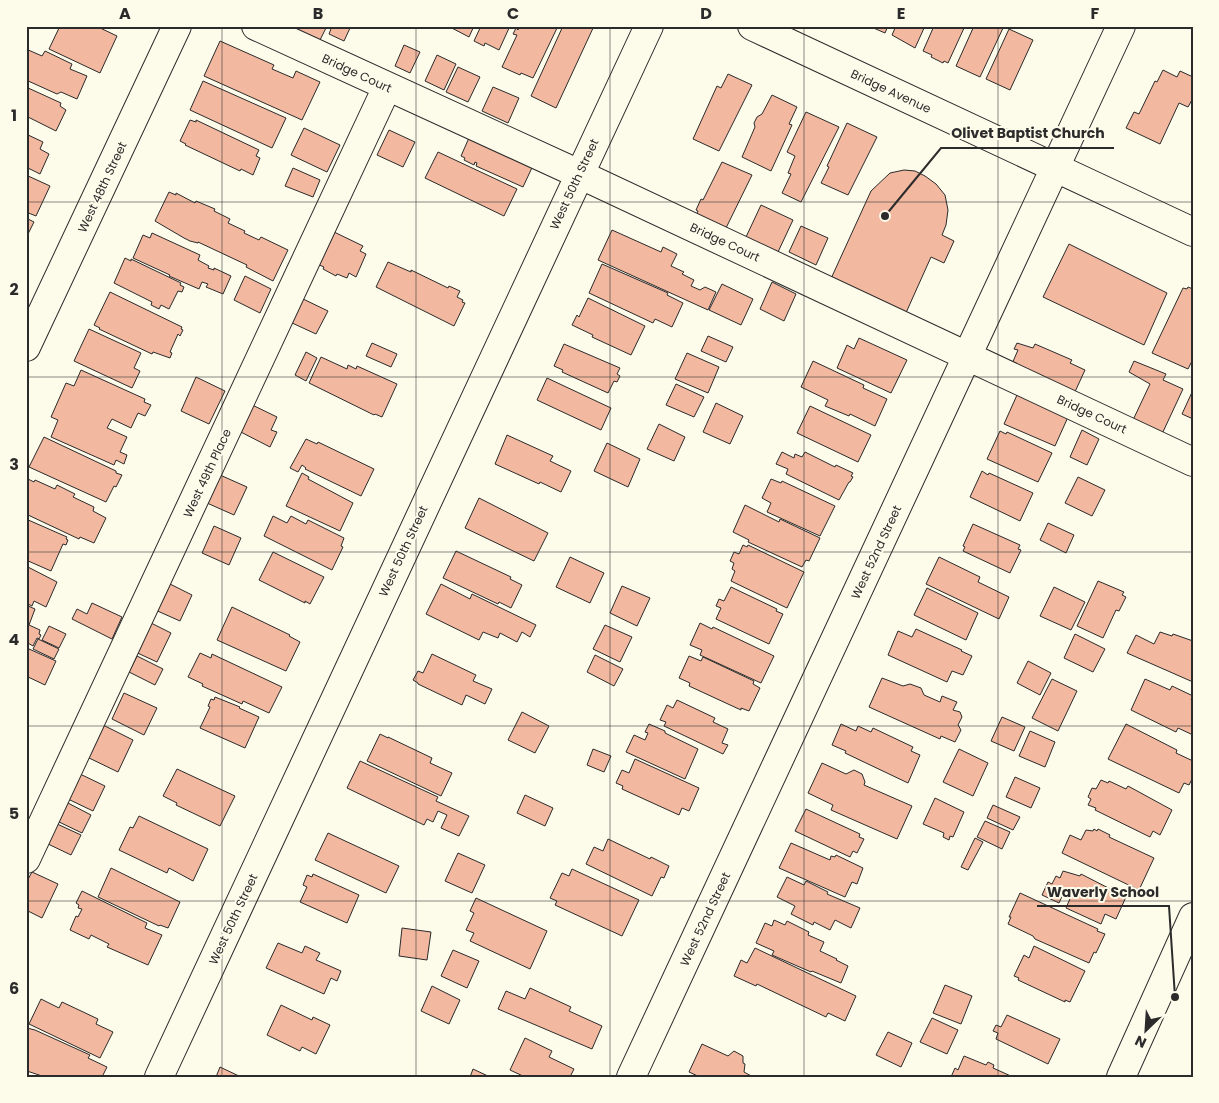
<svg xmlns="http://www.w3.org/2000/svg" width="1219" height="1103" font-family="Poppins,sans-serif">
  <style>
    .building { fill: #f2b8a0; stroke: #2b2b2b }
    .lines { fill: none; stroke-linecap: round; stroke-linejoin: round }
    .minor-casing { stroke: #2b2b2b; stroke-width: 30 }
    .minor { stroke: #fdfbea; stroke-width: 28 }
    .grid { fill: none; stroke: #2b2b2b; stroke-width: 1; stroke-opacity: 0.55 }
    .labels { text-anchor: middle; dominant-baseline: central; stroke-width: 4; stroke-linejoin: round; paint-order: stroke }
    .street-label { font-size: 12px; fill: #2b2b2b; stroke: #fdfbea }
    .leader { fill: none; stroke: #2b2b2b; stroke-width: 2 }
    .callout-dot { fill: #2b2b2b; stroke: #fdfbea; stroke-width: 2 }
    .callout-label { font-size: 14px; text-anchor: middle; font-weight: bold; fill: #2b2b2b; stroke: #fdfbea; stroke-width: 4; stroke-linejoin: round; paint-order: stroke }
    .neatline { fill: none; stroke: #2b2b2b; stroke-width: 2 }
    .grid-label { font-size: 16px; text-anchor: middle; font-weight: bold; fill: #2b2b2b }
  </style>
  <rect width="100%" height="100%" fill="#fdfbea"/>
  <path class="building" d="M60 26H96L117 36 100 73 49 49Z
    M282 26H327L319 42Z
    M332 26H351L344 41 329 34Z
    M448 26H474L469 37Z
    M481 26H510L499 50 485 43 484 46 474 41Z
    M520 26H558L533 78 521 73 520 75 502 67 517 35 513 34 516 28 518 30Z
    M563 26H594L556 108 531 96Z
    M869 26H888L885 33Z
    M896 26H925L915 48 892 35Z
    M934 26H965L948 63 944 61 943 63 931 57 932 55 923 51Z
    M974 26H1004L980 77 956 66Z
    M1009 29 1033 40 1010 90 986 79Z
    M220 41 274 65 272 69 293 78 296 71 320 82 302 120 204 76Z
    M404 45 420 52 410 73 395 66Z
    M26 49 42 56 45 51 72 64 70 69 87 76 77 99 61 92 57 94 26 80Z
    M437 55 456 64 444 90 425 81Z
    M458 67 480 77 468 102 446 92Z
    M1163 70 1177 77 1180 71 1193 77V98L1188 107 1179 103 1160 144 1126 128 1134 112 1139 114 1155 81 1157 82Z
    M728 74 752 85 719 151 693 139 717 86 721 88Z
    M203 81 286 118 272 148 190 110Z
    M26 87 61 103 60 106 66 110 56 131 26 116Z
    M493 87 519 98 508 123 482 111Z
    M772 95 797 107 789 124 792 125 771 171 742 157 755 127 754 123 757 117 762 114Z
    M806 112 839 127 801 202 782 193 791 174 788 173 795 156 787 152Z
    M190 120 196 122V120L259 150 256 156 260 158 253 175 241 169 240 171 185 145 186 144 180 141Z
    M847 123 877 137 848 195 821 183 829 167 827 166Z
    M304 128 340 145 327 172 291 155Z
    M389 130 415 142 403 167 377 155Z
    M472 131 536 159 523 187 476 166 477 163 475 162 474 165 464 160 465 158 461 156Z
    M26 134 43 142 40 149 49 154 40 174 26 167Z
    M438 152 517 189 504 216 425 178Z
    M722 162 752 175 726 228 696 215 698 211 696 210 701 199 703 200Z
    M293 168 320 180 313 197 285 186Z
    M904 170 915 171 925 176 936 184 945 195 948 210 946 225 942 235 954 241 944 263 931 257 905 315 829 283 871 191 890 173Z
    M26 175 50 186 36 216 26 212Z
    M169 192 176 195V193L195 203 196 201 215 209 214 211 230 219 228 223 245 231 244 233 259 240 261 237 288 250 273 281 246 267 247 265 198 242V243L190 241 184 238 155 221Z
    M761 205 793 220 778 252 746 237Z
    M26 218 34 222 26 238Z
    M801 226 828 238 816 265 789 252Z
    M612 230 661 252 663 247 677 254 671 266 684 272 682 274 694 280 691 286 700 290 705 287 716 292 708 310 598 260Z
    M332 231 363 246 360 251 366 254 356 277 349 273 347 278 337 274 336 276 323 269 324 267 317 264Z
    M152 233 200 255 198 260 209 266 208 268 214 270V268L231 276 223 294 206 287 208 284 202 282 199 289 169 276 170 275 133 258 143 235 150 238Z
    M1069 244 1167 293 1144 345 1043 297Z
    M125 258 131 261V259L181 283 180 285 184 287 182 292 178 291 169 309 161 305 159 309 151 305 152 302 114 283Z
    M388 262 411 272V270L448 288 449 286 460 291 457 297 463 300 462 302 465 303 454 326 376 287Z
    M602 264 668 293 667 295 683 303 672 327 655 319 653 323 589 293Z
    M245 276 271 289 260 313 234 300Z
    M772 282 796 294 784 321 760 309Z
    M722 284 753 299 741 325 709 310Z
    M1188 287 1193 289V359L1188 369 1152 353 1183 288 1187 289Z
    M110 292 182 327 181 329 183 330 180 336 178 334 170 352 172 353 170 358 153 352 152 354 99 329 100 328 94 325Z
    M301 298 328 311 316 334 290 322Z
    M588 298 645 326 631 355 592 337 593 335 572 325 577 315 579 317Z
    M89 329 141 353 134 368 140 371 132 388 74 361Z
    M708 336 733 347 726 362 701 351Z
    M859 338 907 360 891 393 837 368 847 345 854 349Z
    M372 343 397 354 391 367 366 356Z
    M1017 343 1033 348 1035 344 1072 360 1070 363 1085 370 1074 394 1011 366 1018 350 1014 349Z
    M564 344 620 368 617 374 620 376 617 382 614 381 608 393 562 372 563 370 554 366Z
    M306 352 317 358 306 381 295 375Z
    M687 353 719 367 708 393 675 379Z
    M321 357 347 369 348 365 356 369 357 366 397 384 382 417 375 414 374 415 309 383Z
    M813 361 864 385 863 388 887 399 875 426 850 414 849 416 825 406 828 400 801 387Z
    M1134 361 1166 374 1163 380 1183 389 1162 434 1133 420 1150 384 1129 372Z
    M81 370 145 399 144 402 151 405 145 416 138 413 131 428 112 419 107 428 127 437 120 452 127 455 124 464 116 460 114 465 51 437 58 420 51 417 66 383 74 386Z
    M196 377 225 391 209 424 181 411Z
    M547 378 611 408 601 430 537 400Z
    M676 384 704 397 694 417 666 405Z
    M1193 390V419L1182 414Z
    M1017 395 1068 417 1055 446 1004 424Z
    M244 401 277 417 271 430 277 432 270 447 231 427Z
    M716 403 743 416 730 444 703 432Z
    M810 406 871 435 858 462 797 433Z
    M659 424 685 437 674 461 647 449Z
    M1082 430 1099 439 1087 465 1070 457Z
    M1000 431 1006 434 1007 432 1052 453 1038 482 987 459Z
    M507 435 553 456 550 461 571 471 561 492 540 482 539 484 495 464Z
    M44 437 116 471V473L122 475 116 487 114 486 106 502 29 467Z
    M306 439 317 444 318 442 374 469 361 496 305 469 306 468 302 465 298 472 290 468Z
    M607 443 640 459 628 487 594 471Z
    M782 452 794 458 795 454 802 457 805 452 835 467 836 465 853 473 851 476 853 477 850 482H849L839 500 786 474 788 469 776 464Z
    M982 471 988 475 989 473 1033 493 1020 521 970 497Z
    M302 473 309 477 308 479 353 503 340 531 286 506Z
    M220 475 247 487 234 515 207 503Z
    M1078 477 1105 490 1092 516 1065 503Z
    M28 479 34 482 35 480 55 489 57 485 75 494 73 497 94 507 93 511 106 518 94 543 80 537 79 539 26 514V484Z
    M771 479 781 483 782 481 835 506 820 536 767 512 771 503 762 498Z
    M479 498 548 533 534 561 465 528Z
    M745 505 779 522 780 519 820 538 809 561 806 560 802 567 748 542 749 540 733 532Z
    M273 516 287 523 291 516 306 524 308 520 344 538 341 546 343 547 332 570 264 536Z
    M26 519 67 537 66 539 68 540 66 545 63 544 51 571 26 560Z
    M1048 523 1074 535 1066 553 1040 540Z
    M973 524 1020 545 1018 549 1021 550 1010 573 963 551 965 547 963 546Z
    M214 526 241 538 229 565 202 553Z
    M743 545 747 547 748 545 804 572 787 608 731 581 735 571 732 569 734 563 730 561 734 552 739 554Z
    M456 551 511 577 510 579 522 585 511 608 499 602 498 604 443 578Z
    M273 552 324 577 310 604 305 601V603L259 580Z
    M570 557 604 573 590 603 556 587Z
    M939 557 980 577 978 582 1009 597 999 619 926 584Z
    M26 566 57 582 46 607 34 601 32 606 26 603Z
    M1098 581 1124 592 1122 595 1126 597 1119 611 1116 610 1103 638 1077 626Z
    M166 582 192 595 180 621 153 609Z
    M441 584 470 599 472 594 536 625 530 637 522 632 517 642 500 633 498 638 483 632 479 640 426 614Z
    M622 586 650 598 637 626 610 613Z
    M731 587 777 609 776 611 783 614 769 644 716 619 721 608 716 606 719 599 724 601Z
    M1054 587 1085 602 1071 630 1040 616Z
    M927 588 978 613 966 640 914 615Z
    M92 603 122 617 112 639 72 619 77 609 87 614Z
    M26 605 35 609 29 625 40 630 39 634 41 635 39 639 37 638 33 646 26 642Z
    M232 607 290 635 289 636 300 642 286 671 217 640Z
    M145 620 171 633 157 662 131 650Z
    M700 623 712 629 713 627 774 656 761 683 700 655 702 650 690 645Z
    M605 625 632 637 620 662 593 649Z
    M49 626 66 634 59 648 42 640Z
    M916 629 962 650 961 651 972 656 963 675 952 671 947 682 888 655 898 631 912 637Z
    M1160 632 1172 636 1173 634 1193 641V682L1127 653 1136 635 1154 644Z
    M1075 634 1105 649 1093 672 1064 658Z
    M38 639 59 649 54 659 33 649Z
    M29 649 56 661 45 685 26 676V655Z
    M200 653 211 658 212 654 282 687 269 713 243 701 242 704 202 686 203 684 188 677Z
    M432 654 476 675 473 681 492 689 485 704 466 695 462 705 418 684V683L413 680 418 671 423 673Z
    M595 655 623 669 614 686 587 672Z
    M137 656 163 669 155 685 129 672Z
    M689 656 701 661 703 657 754 681 753 684 760 688 749 711 741 708V710L689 686 690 683 679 678Z
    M1028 661 1051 673 1040 695 1017 683Z
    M882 678 903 686 910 684 921 688 924 695 940 702 942 696 957 702 953 710 960 712 962 717 958 725 961 730 955 742 941 736 940 739 869 707Z
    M1052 679 1077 691 1058 731 1032 718Z
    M1145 679 1170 690 1172 686 1193 696 1191 700 1193 701V735L1178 728 1176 732 1131 710Z
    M124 693 157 708 144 735 112 719Z
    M215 697 240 707 239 708 259 717 245 748 200 728 210 707 208 706 211 699 214 700Z
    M677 700 715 718 713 722 728 729 722 743 728 745 723 754 664 726 666 722 660 720 667 705 673 708Z
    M522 712 549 726 535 753 508 740Z
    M1002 717 1025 727 1014 751 991 741Z
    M649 724 665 731V733L698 749 685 779 626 752 634 735 645 740 648 733 645 732Z
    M841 724 856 731 858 726 871 732 873 728 913 747 911 751 920 755 908 783 845 753 846 751 832 745Z
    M1126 724 1177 750 1176 753 1193 761V777L1189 785 1184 783 1179 793 1108 759Z
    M103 725 133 740 118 772 87 757Z
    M1030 731 1055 742 1045 767 1019 756Z
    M380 734 388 738V737L432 758 430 763 452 773 441 796 367 761Z
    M593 749 611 756 604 772 587 765Z
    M959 749 988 763 973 796 943 782Z
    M635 759 699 788 689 811 682 808 679 815 622 789 623 786 616 783 622 770 629 773Z
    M360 761 438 797 436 801 469 816 459 836 441 828 447 815 438 811 433 822 427 819 424 825 347 788Z
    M822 763 846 774 854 770 862 774 865 782 864 785 912 806 897 839 831 810 833 805 808 793Z
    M177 769 235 796 220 826 176 805 177 803 163 796Z
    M80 774 105 786 93 811 68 799Z
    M1015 777 1040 788 1031 808 1006 797Z
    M1101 780 1108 783 1109 781 1126 789 1128 786 1172 810 1160 835 1153 831 1150 837 1095 810 1096 808 1088 805 1091 799 1088 797 1092 788 1096 789Z
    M525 795 553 808 545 826 517 813Z
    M935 798 964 812 953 837 950 836 949 840 943 837 944 833 923 824Z
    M66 802 91 815 82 833 57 821Z
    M993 805 1020 817 1013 830 987 818Z
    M806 809 860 834 859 837 864 839 857 853 853 851 850 857 795 831Z
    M139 816 208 849 193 881 169 868 167 873 119 850 130 827 133 828Z
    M985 821 1010 832 1002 849 977 837Z
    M55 823 81 835 71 855 46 843Z
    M1094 829 1097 831 1098 829 1110 835 1109 837 1154 858 1139 890 1062 853 1070 835 1081 840 1086 830 1093 831Z
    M328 833 399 866 386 893 315 860Z
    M975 838 983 842 968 870 961 867Z
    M608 839 650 859 651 857 669 866 664 878 661 877 652 896 586 864 594 847 603 851Z
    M791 843 830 860 831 856 835 857 836 855 863 868 857 884 852 882 845 897 779 868Z
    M458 853 485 865 472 893 445 881Z
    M111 868 180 902 168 928 160 925 159 926 98 897Z
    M572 869 639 900 622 936 555 905 557 901 550 898 562 873 569 876Z
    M1063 871 1080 876 1081 874 1126 897 1116 919 1105 914 1101 924 1066 908 1072 894 1065 890 1059 903 1042 895 1048 882 1052 884 1056 876 1060 878Z
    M32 872 58 884 42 918 26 910V883Z
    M313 874 359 895 347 923 300 902 307 887 303 885 307 875 312 877Z
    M787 877 804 885 806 881 828 892 827 894 860 908 851 928 835 920 830 930 814 922 813 925 791 914 795 906 777 897Z
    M82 891 147 923 145 928 162 935 148 965 107 947 109 944 91 935 89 939 70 930 76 916 78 917 82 909 78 908 79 905 76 903Z
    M1020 893 1098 929 1097 931 1105 934 1096 953 1094 952 1089 963 1035 939 1033 936 1008 924 1011 917H1009Z
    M476 898 547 931 530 969 470 941 474 933 466 930 474 913 470 911Z
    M774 920 785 925 787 921 809 932 808 935 824 942 820 951 837 959 836 960 848 966 841 983 812 971 811 972 772 955 774 951 756 943 765 923 772 926Z
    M402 928 431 932 427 960 399 956Z
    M278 943 302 953 305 946 320 953 316 960 341 971 337 981 331 978 324 994 266 968Z
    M1034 946 1085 971 1070 1002 1065 1000V1002L1018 980 1019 978 1014 976 1024 955 1029 958Z
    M755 948 856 996 845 1021 828 1013 826 1017 757 984 756 986 734 976 741 960 747 963Z
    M453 950 479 961 467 988 441 976Z
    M945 985 972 996 961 1024 933 1013Z
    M432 986 460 1000 449 1024 421 1011Z
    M530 988 571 1007 569 1011 602 1026 592 1049 498 1009 506 991 525 999Z
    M41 999 59 1008 62 1002 98 1019 96 1024 113 1032 100 1058 29 1024Z
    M281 1005 312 1020 313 1017 330 1025 316 1054 302 1047 300 1051 267 1035Z
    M1007 1015 1060 1039 1048 1064 996 1039 998 1033 993 1031 996 1025 1001 1027Z
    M932 1018 958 1030 947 1054 920 1042Z
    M27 1028 35 1030 90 1055 88 1058 107 1067 102 1077H45L27 1071Z
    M888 1032 912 1043 901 1067 876 1055Z
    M525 1038 552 1051 549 1057 574 1069 570 1077H525L510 1070Z
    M702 1044 728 1056 734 1051 743 1056V1063L745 1064 744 1072 753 1077H700L689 1072Z
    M964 1056 986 1065 988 1062 994 1065 993 1068 1013 1077H951L955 1068 958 1070Z
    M220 1067 241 1077H216Z
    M473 1069 490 1077H470Z"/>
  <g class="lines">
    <defs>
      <path id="minor" d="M256 26 579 174 1193 462
        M752 26 1193 232
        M26 347 177 26
        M26 859 387 87
        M159 1077 649 26
        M631 1077 1121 26
        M1121 1077 1193 917"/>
    </defs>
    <use href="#minor" class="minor-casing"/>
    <use href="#minor" class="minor"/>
  </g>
  <path class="grid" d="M222 26V1077M416 26V1077M610 26V1077M804 26V1077M998 26V1077M26 202H1193M26 377H1193M26 552H1193M26 726H1193M26 901H1193"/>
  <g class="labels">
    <g class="street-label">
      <text transform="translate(357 73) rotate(25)">Bridge Court</text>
      <text transform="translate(891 91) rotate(25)">Bridge Avenue</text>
      <text transform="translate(574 184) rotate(-65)">West 50th Street</text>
      <text transform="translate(102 187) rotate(-65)">West 48th Street</text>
      <text transform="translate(725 242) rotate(25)">Bridge Court</text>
      <text transform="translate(1092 414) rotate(25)">Bridge Court</text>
      <text transform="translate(207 473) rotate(-65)">West 49th Place</text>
      <text transform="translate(403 551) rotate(-65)">West 50th Street</text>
      <text transform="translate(876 552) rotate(-65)">West 52nd Street</text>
      <text transform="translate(233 919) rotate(-65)">West 50th Street</text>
      <text transform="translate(705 919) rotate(-65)">West 52nd Street</text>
    </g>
  </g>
  <path class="leader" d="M885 216L941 148H1114M1175 997L1169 906H1037"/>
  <g class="callout-dot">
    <circle cx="885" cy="216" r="5"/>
    <circle cx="1175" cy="997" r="5"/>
  </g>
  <g class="callout-label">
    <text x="1028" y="138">Olivet Baptist Church</text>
    <text x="1103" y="897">Waverly School</text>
  </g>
  <rect width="1219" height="1103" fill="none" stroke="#fdfbea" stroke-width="55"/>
  <g transform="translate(1146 1030) rotate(205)" stroke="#fdfbea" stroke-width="4" paint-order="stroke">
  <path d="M0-4L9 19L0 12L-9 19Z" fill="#2b2b2b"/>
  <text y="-8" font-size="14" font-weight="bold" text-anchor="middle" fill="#2b2b2b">N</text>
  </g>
  <rect x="28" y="28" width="1164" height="1048" class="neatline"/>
  <g class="grid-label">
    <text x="125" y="19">A</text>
    <text x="318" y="19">B</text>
    <text x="513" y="19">C</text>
    <text x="706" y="19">D</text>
    <text x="901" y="19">E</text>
    <text x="1095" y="19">F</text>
    <text x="14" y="121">1</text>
    <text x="14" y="295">2</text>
    <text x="14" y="470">3</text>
    <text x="14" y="645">4</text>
    <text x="14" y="819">5</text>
    <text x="14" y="994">6</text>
  </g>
</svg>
